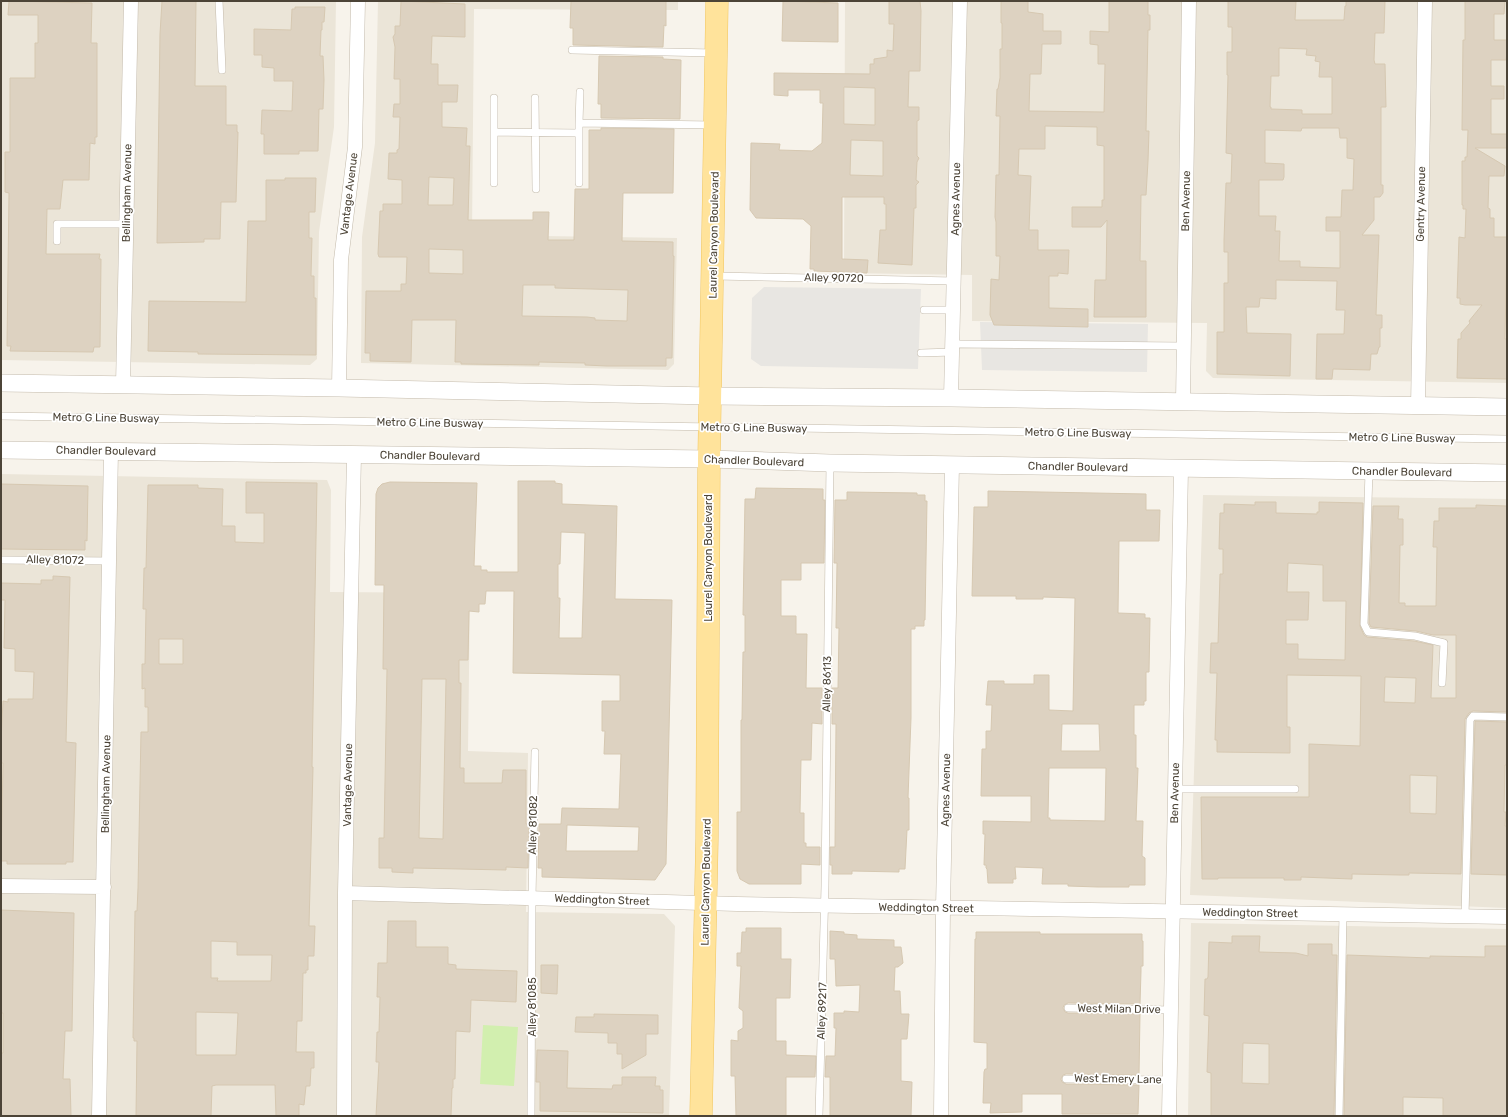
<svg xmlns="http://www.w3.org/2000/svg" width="1508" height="1117" font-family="Rubik,sans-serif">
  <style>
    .residential { fill: #ebe5d8 }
    .pitch { fill: #d2efaf }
    .parking { fill: #e8e6e2 }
    .building { fill: #ddd2c1; stroke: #d6c8b1; fill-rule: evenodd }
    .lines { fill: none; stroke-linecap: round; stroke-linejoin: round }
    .service-casing { stroke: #c4bbac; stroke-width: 8 }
    .minor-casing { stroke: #c4bbac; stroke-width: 15 }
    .tertiary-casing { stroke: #c4bbac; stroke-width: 18 }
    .primary-casing { stroke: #f2c65e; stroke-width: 23 }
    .service { stroke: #fff; stroke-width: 7 }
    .minor { stroke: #fff; stroke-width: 14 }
    .tertiary { stroke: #fff; stroke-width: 17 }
    .primary { stroke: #ffe39b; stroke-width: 22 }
    .labels { text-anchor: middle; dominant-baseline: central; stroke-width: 3.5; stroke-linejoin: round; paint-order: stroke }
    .street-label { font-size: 11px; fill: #4c4437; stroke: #fff }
  </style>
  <rect width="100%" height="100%" fill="#f7f3eb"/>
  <path class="residential" d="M1 1H336L334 127 319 232 317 359 310 365 1 360Z
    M378 1H678V10L474 9 472 235 677 238 674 364 668 370 361 363 362 237 375 143Z
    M845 1H1507V383L1213 378 1206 371 1207 323 972 321V275L844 273Z
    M1 474 327 480 331 490 330 592 470 593 468 751 528 753 526 912 664 914 675 926 669 1116H1Z
    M1203 495 1507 499V908L1190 895Z
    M1191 923 1507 929V1116H1188Z"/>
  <path class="pitch" d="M483 1025 518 1027 514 1086 480 1084Z"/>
  <path class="parking" d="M764 287 921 289 918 369 761 366 751 359 752 298Z
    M980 322 1148 324 1147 372 982 370Z"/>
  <path class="building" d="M9 1 92 3 91 43H97V137H95V144L90 143 89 180H63L60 209H47L46 254H100L99 259H101L100 347H94L93 352 10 351 11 346H7L9 193 5 192V152H10V78H35V43H38V15H8Z
    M162 1H196L195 86H226V125H237V132H238L236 202H221L220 239H204V242L157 243 160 34Z
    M401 1 465 4V37L432 36 431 64H438V85H458L457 102H442V127L467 128 466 146H470L468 220H533V212H549L548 240H574L575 189H589V130H601V128L674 129 673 193H623L622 241 673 242V256H674L672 358H666V366H607L585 365V363L539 362V365L461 364V362H455L456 320H412L411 362 370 361V353H365L366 291H401V284H406L407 257H379L378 254 380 211H383V204H402V180L388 179 389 153H397V150L399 149 400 117H393L394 104H400V79H394L395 47 393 37 395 34V26H400ZM429 177 454 178 453 205H428ZM429 249 463 250V274L429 273ZM523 285H555V288L628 290 627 321 595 320V318L587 317 522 316Z
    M571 1H666V26L664 25 663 47 573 45V28H570Z
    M783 1 838 3V42L782 41Z
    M889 1H920L921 11 920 71H909L908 107H919V120L917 121V156L919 158 917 162 916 180 919 182 916 185V208H914L912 265 878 263 880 230H886V204H884V197H842V259L868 260 867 273 814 271V269H810L811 226 803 219 756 218 750 210 751 143 780 144 779 150 812 151 822 143 823 103H820V90H788V96L774 95V73L870 74V64H874V59L887 57V50L893 51 894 24H889ZM844 87 875 88V125L844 124ZM851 140 883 141V176L850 175Z
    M1001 1H1028V12L1043 14V31H1061V44H1042L1041 74H1030L1029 111 1104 112 1105 64H1098V45L1090 44V31L1109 32V1H1148V15H1150V30H1148L1146 131H1149L1148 161 1146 195H1141L1140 261H1146V317H1094L1095 280H1106L1107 220 1101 227H1072V207H1102V200H1104V146L1097 145V127L1045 126V149H1019L1018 175 1031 176 1029 230H1038V250H1069L1068 274 1058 273V276H1049V308L1088 309V327L994 325 990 315 991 279 999 280 1000 256H996V222L995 217 996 175H999L1000 116H996L997 89H998L1000 78V49H1002V23H1001Z
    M1228 1H1296L1295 20H1344L1345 6H1346V1H1385L1384 33H1375L1374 60 1375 64H1385L1386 107H1381V185H1383V193L1380 197H1374V220L1362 235H1379L1376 315H1382V328H1380V347H1379L1377 354H1371L1370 370 1333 369 1332 379H1316L1317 334H1344L1345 310H1336L1337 281 1276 280V299L1260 298 1259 307H1246L1247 333 1291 334 1290 376 1217 374V332H1224V283H1228V252H1224V240L1226 183H1231L1232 154 1226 153 1228 75H1227V52H1232V27H1228ZM1279 48 1307 49 1306 55 1316 56 1315 61 1320 62 1319 77H1332V114H1302V110L1271 109V107H1270L1271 76H1279ZM1302 128H1339L1340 138H1347V158L1354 159 1353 190H1342L1341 217H1326V231H1340V268L1300 267V261H1279L1280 231H1275L1276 216H1259V180H1283L1284 177V164L1265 163V130L1301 131Z
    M1465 1H1505L1504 14H1494V40H1507V52L1506 60H1491V86H1504V99H1491V134H1507V148H1475L1505 166 1504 176H1489L1488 208 1490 209V218H1494V237H1507L1505 339H1507V379L1457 378 1458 339H1461V333L1470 323 1469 321 1482 305H1465L1460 304V298H1457L1459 237 1465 238 1466 209H1463V205H1462V161H1465V157H1467L1468 130H1462L1463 40H1465Z
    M295 7H325L324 22H322V30H321L320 56H323L324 80 323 109H319L318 151H299V154H264V134H261L262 110 292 111 293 81H274V68L262 67V55H254V29L291 30 292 9H295Z
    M599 56 663 57V59L681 60 680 119 601 118V104H598Z
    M285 178H316L315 212H309V238H312L311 276H314V298H316V355L198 354V352L148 351 149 301 246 302 248 221H266V180H285Z
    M518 481H555V483L562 484V504L617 506 615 599 672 600 666 864 655 880 542 877V868H538L539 824H561L562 808 619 809 621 754H604L605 731H602V701H620V675L513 673 514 591H486L485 604H479V612L469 611 468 660H459V683H461L460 768H464V783H502L503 770H526V824H529L528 868 506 867V870L413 868V873L392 872V868H379V838H384L387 669H383L384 585H375L376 494 378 488 382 484 390 482 477 483 474 566H481V570H487V572H518ZM561 532 585 533 582 638H559L560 598H558V564H560ZM422 679H446L443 839 419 838ZM567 825 639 827 638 851H566Z
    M246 482 317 483 312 767H313L309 926H315L314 953V956H308V970H306V973H303L302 1021H297L296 1052H314V1068H311L310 1086H306L304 1105 299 1104V1116H276L275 1085H216L212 1086 211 1116H136L137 1041H134V1038H133L135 911H137L138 888 141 732H148V707H145V688L142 689V664H145L146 609H143L144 568H146L148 485H198V488L223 489 222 526H235V542L264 543V513H246ZM159 639H183V664H159ZM211 941 237 942V955H272L271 981H217L218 978H211ZM196 1012 238 1013 236 1055H196Z
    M1 484 88 486 87 541 85 540V550L1 549Z
    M756 488 823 489V500H825L824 563H801V580H781V616H796V634H807L806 688H822V724L812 723 811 760H801L800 813H804V843H806V847H820V865L801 864V884H749L740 879 737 871V812H741V720H742L743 652H745V615H743L745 499H755Z
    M988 491 1146 494V510H1160L1159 541H1119L1118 613 1145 614V618H1150L1149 672H1146V701H1144V705H1134V735H1136V768H1138L1136 821H1143L1142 856 1145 858V885H1129V887H1098L1068 886V884H1042L1043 868 1015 867 1016 879H1013V883H988L987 869 986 868V865H984L985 834H983V821L1031 822V796H981L982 749H986V731H991L992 705H986L988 681H1004V684H1034V675H1049V710L1073 711 1075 598 1043 597V599H1016V596H972L974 507H988ZM1062 724H1099L1100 751H1061ZM1049 768H1106L1105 821 1050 820V818H1048Z
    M847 492 917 493V495H925V501H927L925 620H924V626H915V629H911V718L908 798H909V830H907L905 869H899V872L852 871V874H832V865H830V847H835L836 724H832V688H838L839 628H836L837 563H834L835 500H847Z
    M1255 502H1276V513L1317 514V512H1319V502L1363 503 1360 626 1364 635 1367 637 1414 641 1433 645 1431 698H1456V635H1433L1416 631 1371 627 1369 623 1373 506H1399L1398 519H1403V545H1400L1399 603H1405V606H1436L1437 547H1433L1434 521H1439V508H1476V505L1507 506V712L1473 711 1469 713 1465 719 1461 874 1409 873V875H1400L1352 874V879L1301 877V880H1284V878H1218V879H1202L1201 797H1309V744L1360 746 1361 676 1287 675V727H1290V753L1217 752V740H1215L1217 673H1210L1211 643H1218L1220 574H1223V549H1219L1220 513H1224V504L1255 505ZM1288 563 1323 565V601H1346L1345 660 1298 659V644H1286V620H1308L1309 592H1287ZM1385 677 1416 678 1415 703 1384 702ZM1410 775 1437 776 1436 814 1410 813Z
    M53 576 70 577 66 742 76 743 73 862H66V864H7V861H1L3 763H1V741L3 701 8 702V699H33L34 672 15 671V649L4 648 5 600H1V583L41 584V580H53Z
    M1475 721 1507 722V765H1505L1504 812H1506L1505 826H1507V875L1471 874Z
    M1 910 74 913 72 1031H65L63 1079H70L71 1116H1V1053H3V1013H1Z
    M388 921H416V947H448V964L456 965V969L517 971 516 1002 471 1000 470 1032 456 1031 455 1079H453V1088H452L451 1116H376L379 1062H376L377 1032H379L380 997H377L378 963H387Z
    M746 928H781V959H791L790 998H776V1041H786V1055L816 1056 815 1077H786V1116H736L735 1076H731V1040L738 1041V1031L743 1028V1011L739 1008 741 966H737V953H741L742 932H746Z
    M830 931 844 932V934L857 935V939L894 940V947H901L903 963 898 967H895L894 991H900L901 1014H909L907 1039H901V1081L912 1082 911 1116H830V1077H825L826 1056H835L836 1028H834V1013H844V1011L859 1012 860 985 836 986 835 959H830Z
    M976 932H1040V934H1142V941H1143V966H1141V971L1140 1004 1068 1003 1064 1005 1063 1008 1065 1012 1068 1013 1140 1014 1139 1075 1066 1074 1063 1075 1061 1079 1062 1082 1066 1084 1139 1085 1138 1114H1062V1094H1022V1112L990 1113 991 1103H983L984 1072 985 1069H987V1043L974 1042 975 939H976Z
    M1232 936H1260L1259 952 1296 953 1308 956V944H1332V955H1337L1334 1116H1211V1073L1207 1072 1209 1016 1204 1015 1205 979H1207L1208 977 1209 942 1232 943ZM1243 1043 1269 1044V1084L1242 1083Z
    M1485 946H1507V1116H1443V1098L1403 1097V1116H1344L1347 955 1430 958V956L1485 957Z
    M541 965H558L557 994 541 993Z
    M594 1014 658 1015V1034H646V1055L622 1069V1054H617V1043H608V1033L575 1032 576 1017H594Z
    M537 1050 568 1051 567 1088 612 1089 613 1085H622V1077H656L655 1086H660V1090H663V1113L540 1111V1082H536Z"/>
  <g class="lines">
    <defs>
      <path id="service" d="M219 1 222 70
        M572 50 714 53
        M535 98 536 189
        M579 123 580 92
        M494 132 579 133
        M494 183V98
        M579 183V123L713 125
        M57 241V224H126
        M715 276 954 281
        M924 310H954
        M953 344 1184 346
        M921 353 953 352
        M1 416 1507 439
        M1369 472 1364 624 1368 632 1415 636 1444 643 1442 683
        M1 560 110 561
        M1175 789H1295
        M1465 916 1470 720 1473 716 1507 717
        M1068 1008 1171 1010
        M1066 1079 1170 1080
        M531 1116 532 898 535 752
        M819 1116 825 886 830 463
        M1339 1116 1343 914"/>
      <path id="minor" d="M123 385 131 1
        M339 388 341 260 355 147 358 1
        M951 398 960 1
        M1183 401 1189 1
        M1418 406 1425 1
        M1 886 104 887
        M345 893 737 904 1507 917
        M99 1116 111 451
        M344 1116 345 893 354 455
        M941 1116 943 908 952 465
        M1169 1116 1181 469"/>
      <path id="tertiary" d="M1 383 339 388 711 396 951 398 1507 407
        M1 450 709 459 830 463 1507 473"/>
      <path id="primary" d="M701 1116 707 839 709 459 717 1"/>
    </defs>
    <use href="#service" class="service-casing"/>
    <use href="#minor" class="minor-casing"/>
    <use href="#tertiary" class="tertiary-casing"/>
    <use href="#primary" class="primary-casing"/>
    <use href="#service" class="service"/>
    <use href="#minor" class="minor"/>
    <use href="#tertiary" class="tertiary"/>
    <use href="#primary" class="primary"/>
  </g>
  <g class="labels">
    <g class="street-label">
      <text transform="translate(127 193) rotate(-89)">Bellingham Avenue</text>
      <text transform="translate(349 194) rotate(-83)">Vantage Avenue</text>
      <text transform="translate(956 199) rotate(-89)">Agnes Avenue</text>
      <text transform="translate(1186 201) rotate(-89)">Ben Avenue</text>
      <text transform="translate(1421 204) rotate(-89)">Gentry Avenue</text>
      <text transform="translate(714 235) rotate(-89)">Laurel Canyon Boulevard</text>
      <text transform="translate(834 278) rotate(1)">Alley 90720</text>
      <text transform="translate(106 418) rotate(1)">Metro G Line Busway</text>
      <text transform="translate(430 423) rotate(1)">Metro G Line Busway</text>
      <text transform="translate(754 428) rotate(1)">Metro G Line Busway</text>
      <text transform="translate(1078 433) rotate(1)">Metro G Line Busway</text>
      <text transform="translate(1402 438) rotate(1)">Metro G Line Busway</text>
      <text transform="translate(106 451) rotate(1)">Chandler Boulevard</text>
      <text transform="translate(430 456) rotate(1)">Chandler Boulevard</text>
      <text transform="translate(754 461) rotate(2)">Chandler Boulevard</text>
      <text transform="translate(1078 467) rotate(1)">Chandler Boulevard</text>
      <text transform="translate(1402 472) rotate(1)">Chandler Boulevard</text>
      <text transform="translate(708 558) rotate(-90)">Laurel Canyon Boulevard</text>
      <text transform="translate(55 560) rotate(1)">Alley 81072</text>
      <text transform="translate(827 684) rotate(-89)">Alley 86113</text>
      <text transform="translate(106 784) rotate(-89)">Bellingham Avenue</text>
      <text transform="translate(348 785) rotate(-89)">Vantage Avenue</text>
      <text transform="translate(946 790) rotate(-89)">Agnes Avenue</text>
      <text transform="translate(1175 793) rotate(-89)">Ben Avenue</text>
      <text transform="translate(533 825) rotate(-89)">Alley 81082</text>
      <text transform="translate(706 882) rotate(-89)">Laurel Canyon Boulevard</text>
      <text transform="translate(602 900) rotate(2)">Weddington Street</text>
      <text transform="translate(926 908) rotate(1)">Weddington Street</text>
      <text transform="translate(1250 913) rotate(1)">Weddington Street</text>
      <text transform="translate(532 1007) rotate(-90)">Alley 81085</text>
      <text transform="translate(1119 1009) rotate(1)">West Milan Drive</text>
      <text transform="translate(822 1011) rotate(-88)">Alley 89217</text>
      <text transform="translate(1118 1079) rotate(1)">West Emery Lane</text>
    </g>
  </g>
  <rect width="1508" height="1117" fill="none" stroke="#4c4437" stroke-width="4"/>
</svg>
